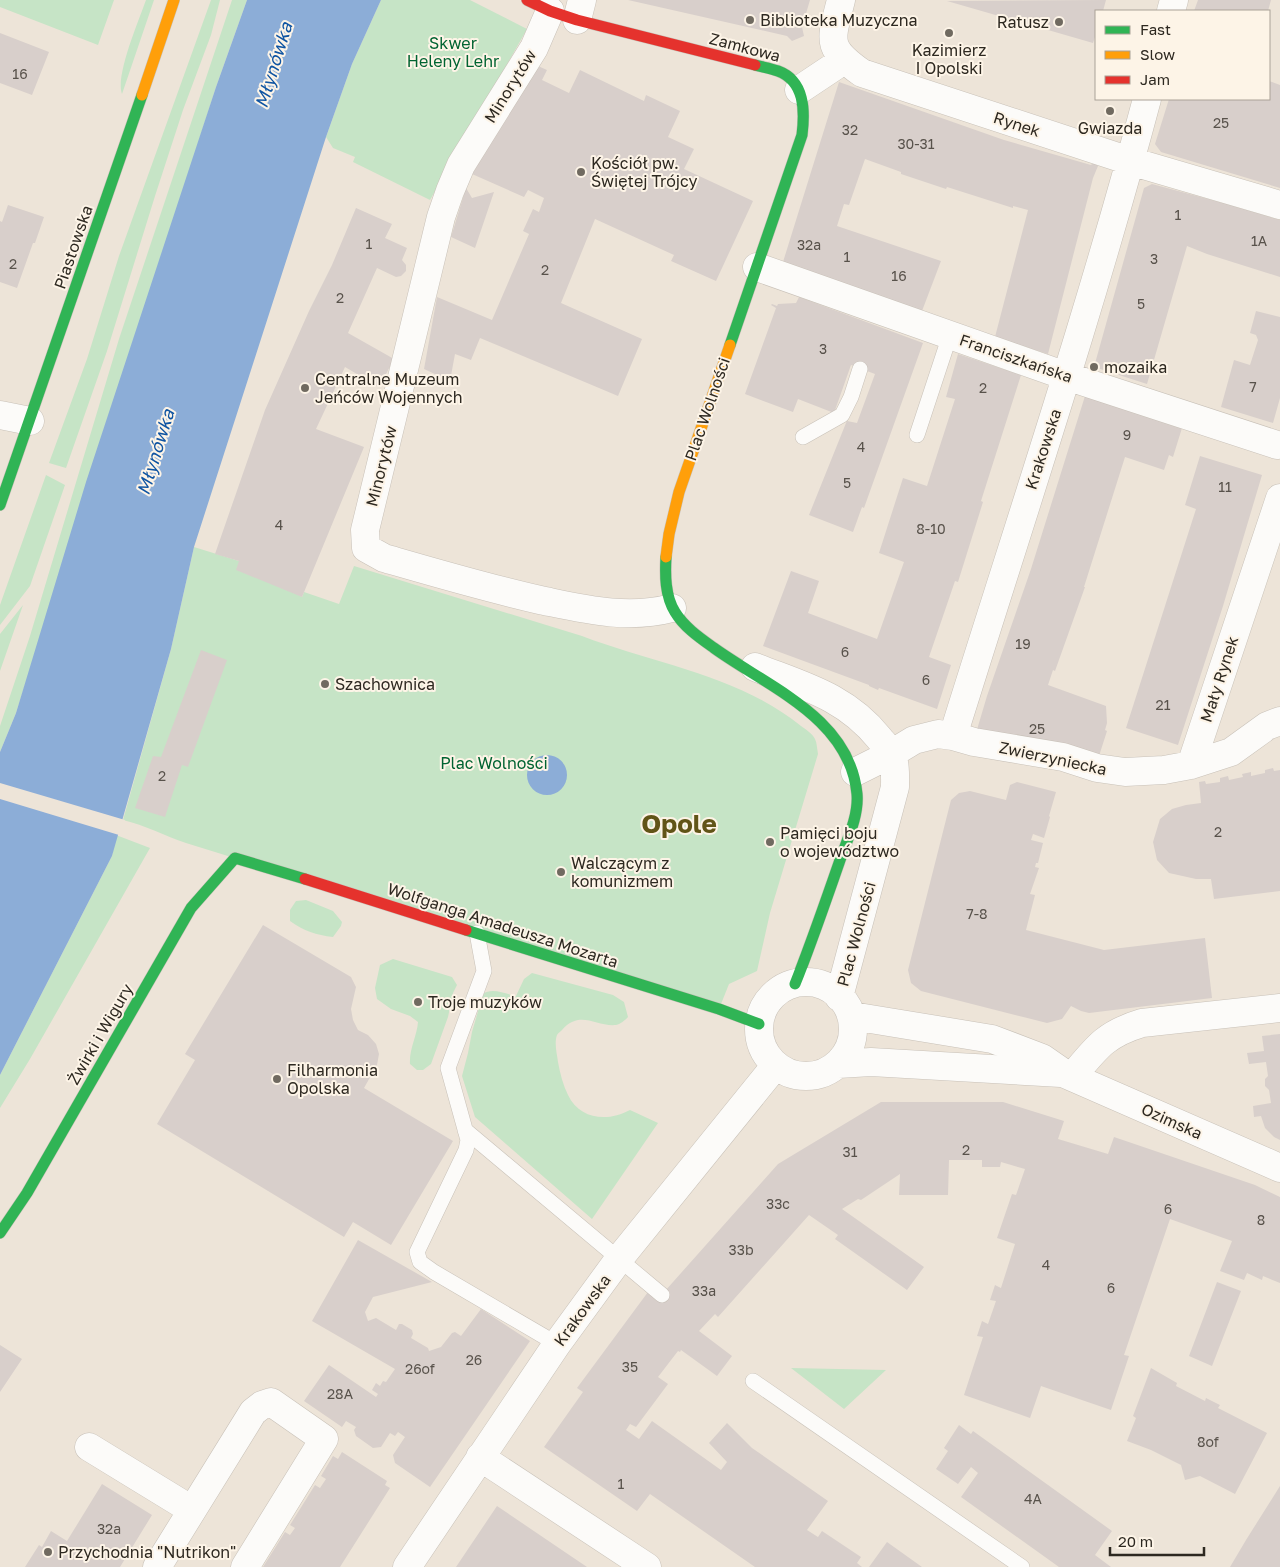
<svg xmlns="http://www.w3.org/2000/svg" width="1280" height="1567" font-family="'Golos Text',sans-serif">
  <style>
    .green { fill: #c6e4c6 }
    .water { fill: #8cadd7 }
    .pier { fill: #ede4d8 }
    .building { fill: #d8cfcb }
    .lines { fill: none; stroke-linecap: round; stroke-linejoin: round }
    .lane-casing { stroke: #c8c1b8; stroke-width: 16 }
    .street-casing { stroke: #c8c1b8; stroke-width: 29 }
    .fast-casing { stroke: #c8c1b8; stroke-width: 12 }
    .slow-casing { stroke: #c8c1b8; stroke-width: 12 }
    .jam-casing { stroke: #c8c1b8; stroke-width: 12 }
    .lane { stroke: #fcfbf9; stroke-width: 15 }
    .street { stroke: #fcfbf9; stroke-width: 28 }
    .fast { stroke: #30b455; stroke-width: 11 }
    .slow { stroke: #ff9f0a; stroke-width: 11 }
    .jam { stroke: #e5322d; stroke-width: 11 }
    .poi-dot { fill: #706a60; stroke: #fdf4e7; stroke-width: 2 }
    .labels { text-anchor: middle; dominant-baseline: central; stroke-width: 4; stroke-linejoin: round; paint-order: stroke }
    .number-label { font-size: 14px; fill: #58524b }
    .poi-label { font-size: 16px; fill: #2d2820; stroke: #fdf4e7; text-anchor: start }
    .park-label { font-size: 16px; fill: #006331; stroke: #fdf4e7 }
    .street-label { font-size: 16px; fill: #2d2820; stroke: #fdf4e7 }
    .water-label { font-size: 18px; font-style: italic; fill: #0f54a2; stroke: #fdf4e7 }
    .town-label { font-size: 26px; font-weight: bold; fill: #615417; stroke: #fdf4e7 }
  </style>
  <rect width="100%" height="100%" fill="#ede4d8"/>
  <path class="green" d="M0 0H114L98 45 0 7Z
    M146 0H154L122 94C115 76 139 20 146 0Z
    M211 0H220L211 35 183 110 155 196 107 351 66 468 49 463 87 359 119 256Z
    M232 0H247L216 87 16 713 0 752V726L30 636 119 339Z
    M381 0H470L527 29 430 200 353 162 355 157 333 148 326 137 352 64Z
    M46 475 65 485 30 586 0 625V605Z
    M194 547 239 561 302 597 304 592 339 604 354 566 582 636C655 664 738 675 801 726 805 729 813 734 815 739 817 743 817 749 818 754L770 913 757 971 729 984 719 1009 186 843C165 836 145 825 123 820L171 649Z
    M23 605 0 671V634Z
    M116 835 150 848 30 1059 0 1108V1075L112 856Z
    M306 900 333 911 342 922 341 926 333 937C316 935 304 931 290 921V910L296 901Z
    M393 959 452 977 457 985 453 993 448 1017 431 1064 423 1070H417L410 1064C409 1049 417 1036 418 1022L410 1016 391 1009 377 999 375 988 380 965Z
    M532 973 613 995 624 1002 628 1017C625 1020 621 1024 616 1025 596 1027 580 1009 562 1030 561 1031 558 1033 557 1035 554 1043 557 1054 558 1062 560 1073 563 1085 568 1095 580 1120 608 1122 630 1110L658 1123 592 1219 475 1117 462 1076 468 1053 472 1032 483 994C492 987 506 994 516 996L524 979Z
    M791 1368 886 1370 844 1409Z"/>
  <path class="water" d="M247 0H381L352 64 326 137 194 547 171 649 112 856 0 1075V752L16 713 86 482 216 87Z
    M527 775a20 20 0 1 1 40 0a20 20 0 1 1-40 0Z"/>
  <path class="pier" d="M0 783 125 820 119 835 0 799Z"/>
  <path class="building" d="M628 0H810L802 27 804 36 792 41 787 36Z
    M1106 0 1103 11H1096V34L1093 43 947 1Z
    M1198 0H1271L1268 11H1194Z
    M0 33 49 52 32 95 0 83Z
    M538 66 547 70 542 80 569 93 580 70 644 101 646 95 680 111 668 137 694 149 684 169 753 201 716 281 671 261 674 255 595 219 561 303 642 339 618 396 480 338 471 360 455 354 450 381 424 369 437 297 492 320 529 234 523 231 533 209 539 212 544 198 528 190 524 197 472 174Z
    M1269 81 1280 85V188L1161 152 1155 144 1169 99H1269Z
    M839 82 1004 140 1091 165 1093 163 1096 164 1098 166 1093 178 1048 354 995 337 1028 210 1013 206V208L947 187 946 189 901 174V172L865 159 849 205 844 204 837 226 941 261 922 311 783 262Z
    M1152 184 1223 203 1280 220V277L1207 254 1187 246 1147 384 1094 367 1144 188Z
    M466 188 472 198 494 192 475 248 451 237Z
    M8 205 44 217 35 243H33L17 288 0 282V221L2 222Z
    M356 208 392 224 385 238 407 248 402 260 406 265V271L401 276 396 277 377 268 348 333 394 359 379 387 345 367 316 429 364 447 302 597 236 570 239 561 215 554 265 410 309 311 332 265Z
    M799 297 923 343 864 508 862 507 853 532 809 515 846 423 847 421 857 423 875 374 851 365 834 413 798 399 793 412 745 394 776 308 771 305 772 304 777 306 778 304 796 303Z
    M1256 311 1280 317V398L1273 423 1221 407 1234 360 1250 365 1258 340 1256 335 1250 333Z
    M958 354 1021 375 981 501 983 502 958 582 955 581 929 657 951 665 937 709 879 688 878 690 869 686V685L763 646 791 571 819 581 808 613 877 639 904 562 879 553 903 478 927 486 955 399 946 397Z
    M1085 396 1182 428 1173 457 1169 455 1164 470 1125 457 1084 587H1085L1055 671 1053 670 1048 685 1106 706 1107 723 1105 730 1107 731 1099 756 976 733 987 696 1031 569Z
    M1200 456 1262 475 1223 606 1178 745 1126 728 1196 509 1185 505Z
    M201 650 227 660 188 767 182 765 165 817 135 808 153 756 161 757Z
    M1273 768 1274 771 1280 770V891L1214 899 1211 879H1196L1169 873 1157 860 1153 842 1160 819 1172 809 1186 805 1201 803 1199 782 1205 781 1206 784 1220 782V778L1228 776 1229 780 1243 777 1242 774 1251 772V776L1265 773V770Z
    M1017 782 1056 792 1049 816 1050 817 1044 838 1033 834 1031 840 1043 843 1038 863H1036L1035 867 1039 868 1030 894 1035 895 1026 930 1104 950 1205 938 1212 998 1089 1013 1081 1011 1071 1006 1062 1019 1047 1023 921 991 911 983 908 970 951 800 959 793 970 791 1006 800 1010 785Z
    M263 925 351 977 356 987 351 1009 353 1020 358 1030 368 1035 376 1044 379 1054 377 1065 364 1088 453 1141 391 1245 353 1222 344 1237 157 1124 195 1060 185 1054Z
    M1280 1034V1140L1274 1137 1265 1128 1261 1116 1254 1117 1253 1106 1271 1103 1269 1090 1265 1086V1079L1268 1076 1266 1062 1249 1064 1247 1053 1264 1051 1262 1036Z
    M881 1102H1003L1064 1121 1058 1139 1108 1154 1114 1137 1255 1185 1280 1197V1283L1263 1276 1262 1280 1247 1273 1244 1280 1220 1271 1232 1241 1170 1219 1124 1355 1129 1356 1111 1410 1041 1386 1030 1418 964 1395 983 1337 977 1336 982 1321 988 1324 996 1301 990 1300 995 1285 1001 1288 1015 1244 997 1238 1012 1194 1016 1195 1025 1169 1001 1162 1000 1167H982V1160H949L948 1195H899L900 1174 861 1200 858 1199 842 1209 924 1267 907 1290 835 1239 838 1235 809 1215 718 1317 715 1314 699 1331 732 1356 717 1376 681 1350 680 1352 678 1351 658 1377 668 1384 636 1427 630 1424 626 1430 639 1439 652 1421 721 1470 727 1462 709 1443 727 1423 752 1448 828 1501 807 1530 818 1537 822 1531 861 1557 857 1563 862 1567H755L650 1494 637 1511 544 1447 583 1392 577 1388 648 1292 657 1300 778 1164Z
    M358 1240 432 1282 373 1297 365 1312 368 1321 376 1318 396 1330 399 1324H402L412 1330 413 1334 411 1338 428 1348 429 1351 441 1347 452 1333 455 1332 461 1336 481 1309 530 1341 430 1487 395 1463 393 1455 405 1437 398 1432 395 1436 390 1433 381 1447 373 1448 356 1436 354 1430 356 1427 346 1421 342 1427 304 1401 329 1365 376 1397 378 1394 372 1390 376 1383 380 1386 383 1381 386 1382 395 1369 312 1321Z
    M1217 1282 1241 1291 1212 1366 1189 1356Z
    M0 1345 22 1359 0 1392Z
    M1151 1368 1177 1383 1176 1386 1205 1401 1206 1398 1220 1405 1218 1408 1267 1433 1235 1494 1200 1476 1185 1480 1181 1465 1151 1450 1127 1441 1136 1418 1133 1416Z
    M959 1425 971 1434 973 1431 1112 1531 1095 1555 1111 1567H1059L961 1497 978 1473 971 1467 958 1484 936 1469 948 1451 944 1448Z
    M342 1452 387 1481 385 1485 390 1488 340 1567H263L285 1532 290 1535 295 1528 290 1525 315 1485 320 1488 326 1479 321 1476 333 1456 338 1459Z
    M102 1484 152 1515 120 1567H25L39 1545 42 1547 51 1531 67 1541Z
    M1280 1486V1567H1230L1246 1540Z
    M497 1506 553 1544 587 1567H456Z
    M887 1542 922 1567H869Z"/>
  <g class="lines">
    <defs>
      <path id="lane" d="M917 435 950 335
        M803 437 842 415 851 397 860 369
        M477 933 484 971 448 1068 468 1140 466 1150 417 1252 420 1262 434 1272 557 1344
        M465 1130 662 1295
        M753 1381 1022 1567"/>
      <path id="street" d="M841 0C831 41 825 47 862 73L1130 161 1280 205
        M550 11 534 48 461 165 450 191 441 217 365 530 366 548 384 558C436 573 487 588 540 600 584 609 627 620 672 608
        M1171 11 1174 0
        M577 20 582 0
        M799 90 844 60
        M757 267 1066 376 1277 445
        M0 415 30 421
        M755 667C803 686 845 696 879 738 883 743 888 748 891 753 896 763 895 777 895 787L839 997
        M953 736C1019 524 1090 313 1147 99
        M1191 765 1280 498
        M855 772 891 754 914 740 938 734 953 736 974 742 1063 757 1097 768 1125 772 1164 770 1191 765 1231 752 1267 726 1280 721
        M759 1029a47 47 0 1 1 94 0a47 47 0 1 1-94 0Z
        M852 1016 992 1039 1042 1058 1065 1074 1280 1168
        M838 1064 871 1062 1061 1073
        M1072 1077C1096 1048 1105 1034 1142 1023L1280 1008
        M89 1447 192 1510
        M480 1457 647 1567
        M157 1567 253 1412 262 1405 271 1402 324 1439 245 1567
        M407 1567 557 1344 619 1259 776 1065"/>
      <path id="fast" d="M730 345 802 135C805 111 805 81 778 71 770 68 762 67 755 65
        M0 505 142 95
        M666 557C665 575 665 596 675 612 684 627 700 638 714 648 768 687 850 718 857 794 859 817 846 842 839 863 825 903 811 944 795 984
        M466 930 719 1009 759 1024
        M0 1233 27 1193 191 908 235 858 305 879"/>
      <path id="slow" d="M142 95 174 0
        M666 557 669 534 679 492 730 345"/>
      <path id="jam" d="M527 0 550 11 577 20 755 65
        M305 879 466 930"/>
    </defs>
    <use href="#lane" class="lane-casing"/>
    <use href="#street" class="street-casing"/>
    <use href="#fast" class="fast-casing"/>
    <use href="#slow" class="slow-casing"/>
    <use href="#jam" class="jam-casing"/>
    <use href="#lane" class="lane"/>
    <use href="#street" class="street"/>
    <use href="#fast" class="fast"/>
    <use href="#slow" class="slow"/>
    <use href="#jam" class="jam"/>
  </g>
  <g class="poi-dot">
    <circle cx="750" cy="20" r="5"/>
    <circle cx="1059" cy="22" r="5"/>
    <circle cx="949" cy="33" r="5"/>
    <circle cx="1110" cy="111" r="5"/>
    <circle cx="581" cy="172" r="5"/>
    <circle cx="1094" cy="367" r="5"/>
    <circle cx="305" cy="388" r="5"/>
    <circle cx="325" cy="684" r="5"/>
    <circle cx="770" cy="842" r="5"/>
    <circle cx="561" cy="872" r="5"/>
    <circle cx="418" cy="1002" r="5"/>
    <circle cx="277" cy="1079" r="5"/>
    <circle cx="48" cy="1552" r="5"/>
  </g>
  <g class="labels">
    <g class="number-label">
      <text x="20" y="73">16</text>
      <text x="1221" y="122">25</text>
      <text x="850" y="129">32</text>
      <text x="916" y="143">30-31</text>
      <text x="1178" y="214">1</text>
      <text x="1259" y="240">1A</text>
      <text x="369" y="243">1</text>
      <text x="809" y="244">32a</text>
      <text x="847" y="256">1</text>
      <text x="1154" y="258">3</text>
      <text x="13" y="263">2</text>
      <text x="545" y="269">2</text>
      <text x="899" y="275">16</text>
      <text x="340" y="297">2</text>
      <text x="1141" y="303">5</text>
      <text x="823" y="348">3</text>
      <text x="1253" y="386">7</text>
      <text x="983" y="387">2</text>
      <text x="1127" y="434">9</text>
      <text x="861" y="446">4</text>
      <text x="847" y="482">5</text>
      <text x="1225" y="486">11</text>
      <text x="279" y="524">4</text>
      <text x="931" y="528">8-10</text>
      <text x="1023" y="643">19</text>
      <text x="845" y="651">6</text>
      <text x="926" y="679">6</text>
      <text x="1163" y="704">21</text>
      <text x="1037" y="728">25</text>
      <text x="162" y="775">2</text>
      <text x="1218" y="831">2</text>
      <text x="977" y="913">7-8</text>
      <text x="966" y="1149">2</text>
      <text x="850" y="1151">31</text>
      <text x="778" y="1203">33c</text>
      <text x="1168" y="1208">6</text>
      <text x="1261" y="1219">8</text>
      <text x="741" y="1249">33b</text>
      <text x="1046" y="1264">4</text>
      <text x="1111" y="1287">6</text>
      <text x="704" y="1290">33a</text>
      <text x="474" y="1359">26</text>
      <text x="630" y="1366">35</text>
      <text x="420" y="1368">26of</text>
      <text x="340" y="1393">28A</text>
      <text x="1208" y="1441">8of</text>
      <text x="621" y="1483">1</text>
      <text x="1033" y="1498">4A</text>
      <text x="109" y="1528">32a</text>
    </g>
    <g class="poi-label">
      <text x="760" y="20">Biblioteka Muzyczna</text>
      <text x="1049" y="22" text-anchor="end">Ratusz</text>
      <text x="949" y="50" text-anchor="middle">Kazimierz<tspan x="949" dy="18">I Opolski</tspan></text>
      <text x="1110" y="128" text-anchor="middle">Gwiazda</text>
      <text x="591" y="163">Kościół pw.<tspan x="591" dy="18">Świętej Trójcy</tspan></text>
      <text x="1104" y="367">mozaika</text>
      <text x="315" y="379">Centralne Muzeum<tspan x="315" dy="18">Jeńców Wojennych</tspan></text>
      <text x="335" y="684">Szachownica</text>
      <text x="780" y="833">Pamięci boju<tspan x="780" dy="18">o województwo</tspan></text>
      <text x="571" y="863">Walczącym z<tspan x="571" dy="18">komunizmem</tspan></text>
      <text x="428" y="1002">Troje muzyków</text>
      <text x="287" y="1070">Filharmonia<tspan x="287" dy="18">Opolska</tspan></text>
      <text x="58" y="1552">Przychodnia "Nutrikon"</text>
    </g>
    <g class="park-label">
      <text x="453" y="43">Skwer<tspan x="453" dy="18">Heleny Lehr</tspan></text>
      <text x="494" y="763">Plac Wolności</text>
    </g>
    <g class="street-label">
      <text transform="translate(745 47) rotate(15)">Zamkowa</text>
      <text transform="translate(510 86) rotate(-58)">Minorytów</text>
      <text transform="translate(1017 124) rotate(18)">Rynek</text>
      <text transform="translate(73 247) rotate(-71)">Piastowska</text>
      <text transform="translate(1016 358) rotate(19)">Franciszkańska</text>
      <text transform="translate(707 409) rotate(-71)">Plac Wolności</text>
      <text transform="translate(1043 449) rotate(-72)">Krakowska</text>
      <text transform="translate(381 466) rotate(-76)">Minorytów</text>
      <text transform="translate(1219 679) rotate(-72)">Mały Rynek</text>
      <text transform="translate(1053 758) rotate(12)">Zwierzyniecka</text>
      <text transform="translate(503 925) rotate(18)">Wolfganga Amadeusza Mozarta</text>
      <text transform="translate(856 934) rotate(-75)">Plac Wolności</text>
      <text transform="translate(100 1034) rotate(-60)">Żwirki i Wigury</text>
      <text transform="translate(1172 1121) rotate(24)">Ozimska</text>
      <text transform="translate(582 1310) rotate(-54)">Krakowska</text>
    </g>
    <g class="water-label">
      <text transform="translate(273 65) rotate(-73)">Młynówka</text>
      <text transform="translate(155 452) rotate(-73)">Młynówka</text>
    </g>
    <g class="town-label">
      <text x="679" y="823">Opole</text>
    </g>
  </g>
  <rect x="1095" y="10" width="175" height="90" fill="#fdf4e7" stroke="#aaa297"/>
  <rect x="1105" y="26" width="25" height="8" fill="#30b455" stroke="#aaa297"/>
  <text x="1140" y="35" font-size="15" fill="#2d2820">Fast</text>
  <rect x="1105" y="51" width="25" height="8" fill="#ff9f0a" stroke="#aaa297"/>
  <text x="1140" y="60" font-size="15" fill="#2d2820">Slow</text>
  <rect x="1105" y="76" width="25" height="8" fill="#e5322d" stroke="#aaa297"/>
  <text x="1140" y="85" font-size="15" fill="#2d2820">Jam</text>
  <path d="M1110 1547v8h94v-8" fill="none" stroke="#2d2820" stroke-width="2.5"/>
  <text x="1118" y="1547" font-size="15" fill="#2d2820" stroke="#fdf4e7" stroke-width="4" paint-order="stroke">20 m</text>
</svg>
